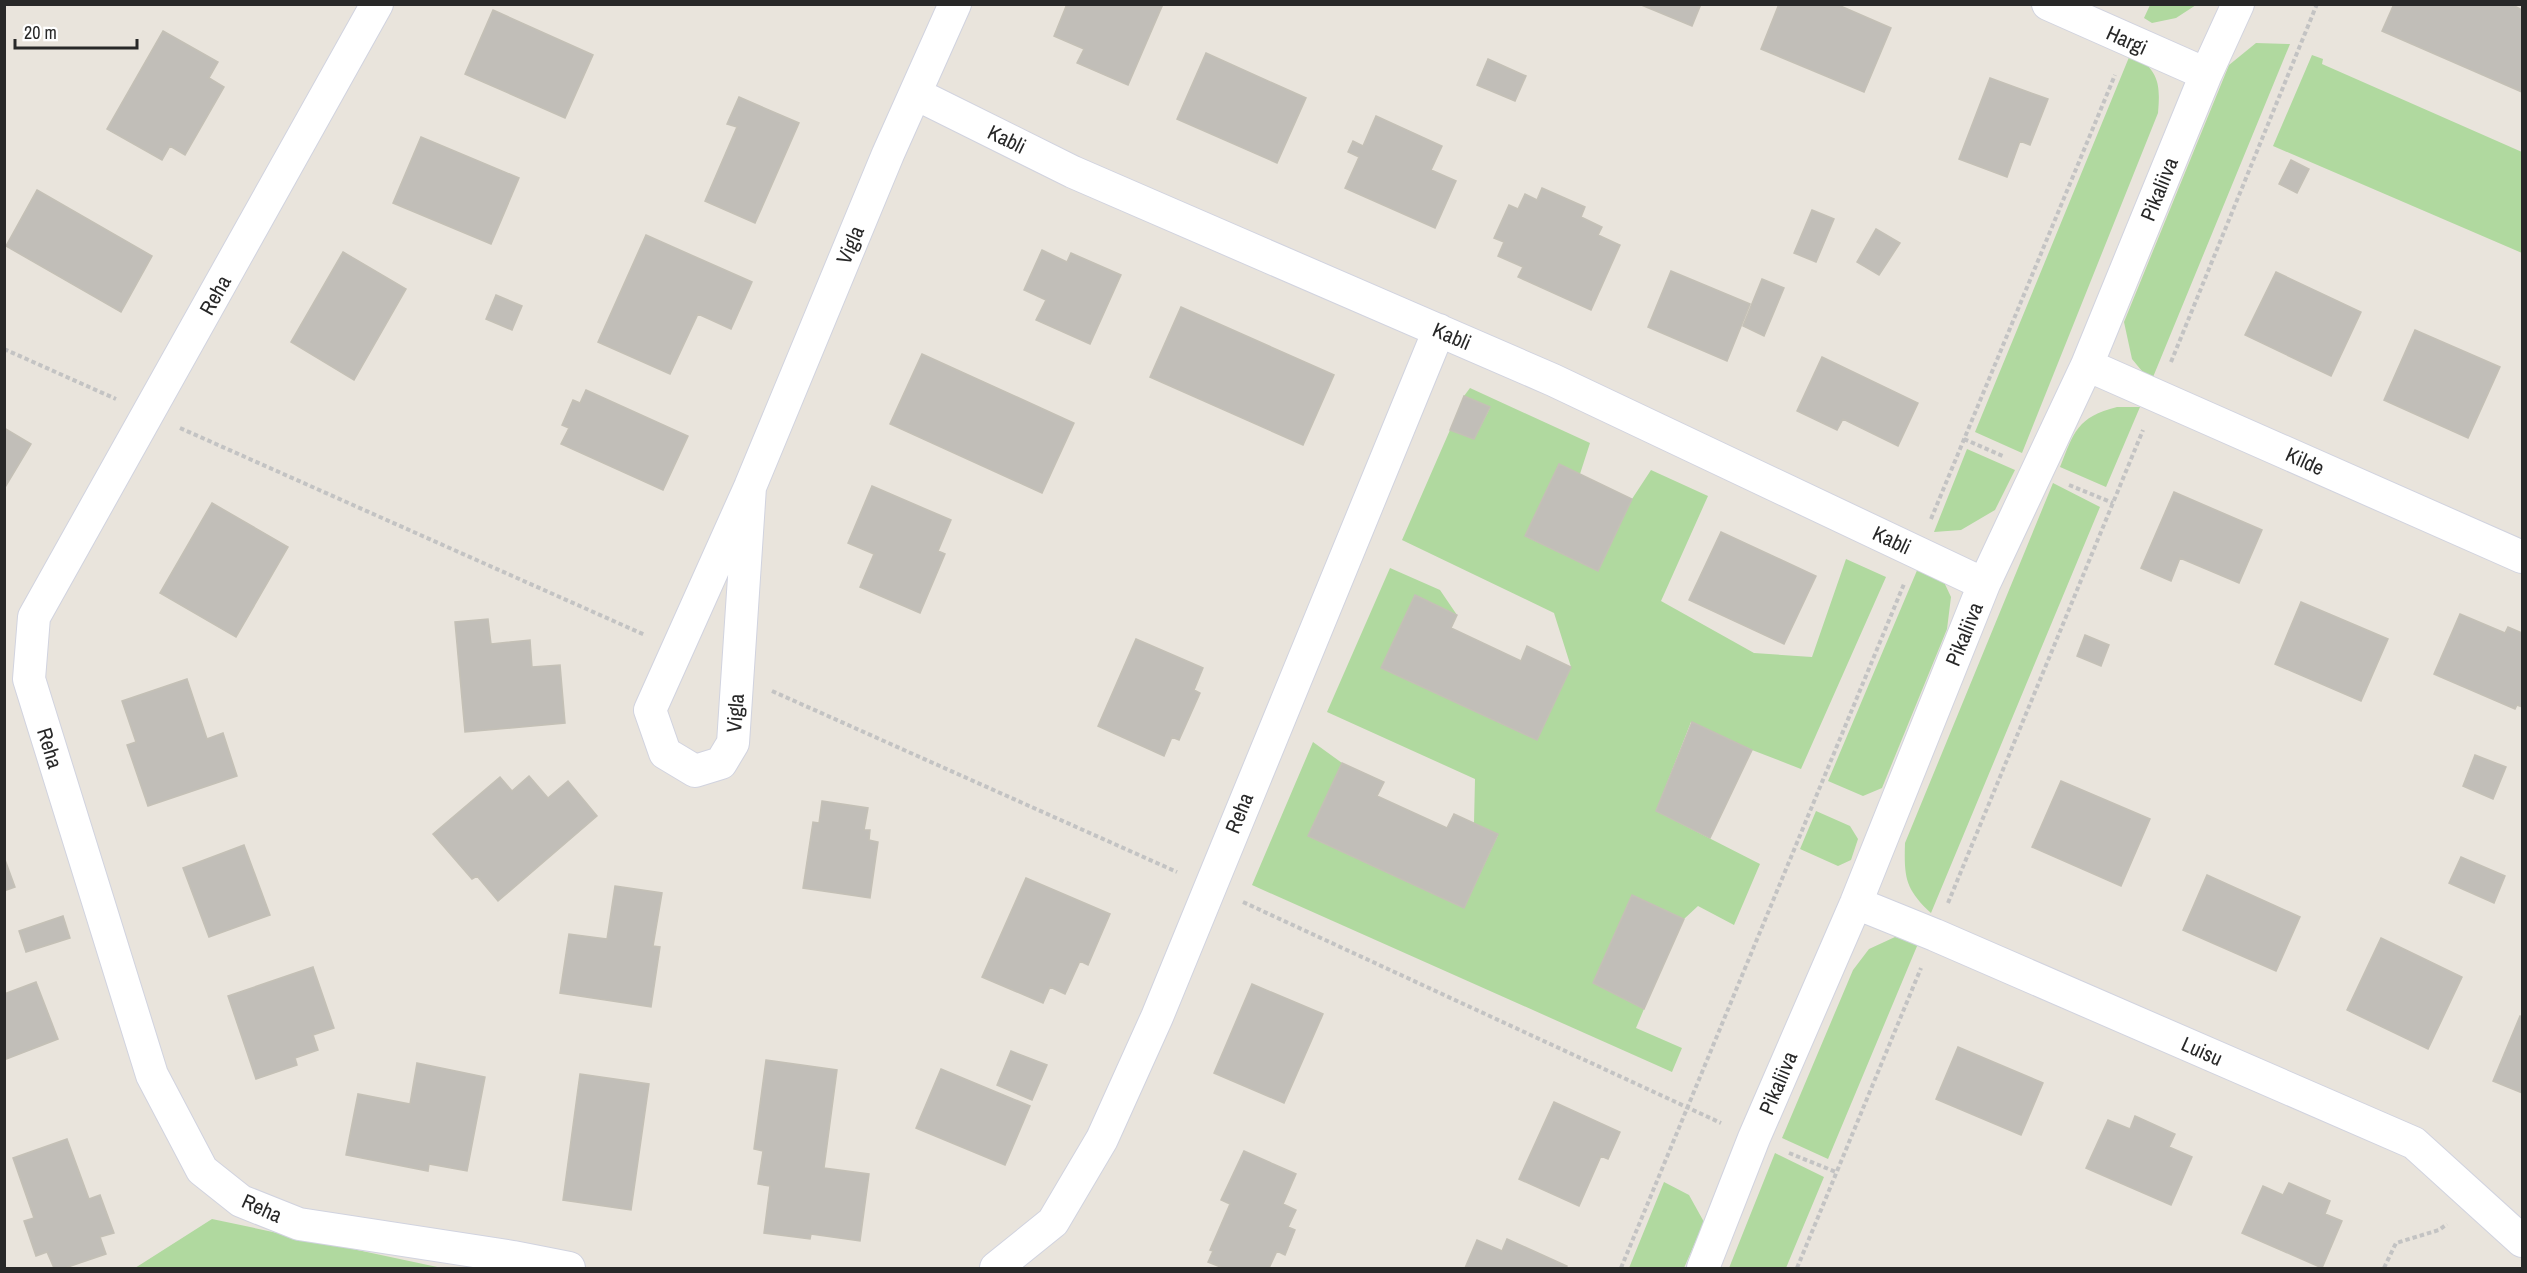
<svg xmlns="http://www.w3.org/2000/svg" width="2527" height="1273" font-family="'Archivo Narrow',sans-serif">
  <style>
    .green { fill: #b0d99f }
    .building { fill: #c1beb8; stroke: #c4c0b6; stroke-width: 1.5 }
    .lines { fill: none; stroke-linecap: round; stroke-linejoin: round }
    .street-casing { stroke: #d1d3df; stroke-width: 34 }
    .path { stroke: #c3c3c3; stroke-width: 4; stroke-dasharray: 4.5 3; stroke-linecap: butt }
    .street { stroke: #fff; stroke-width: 32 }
    .labels { text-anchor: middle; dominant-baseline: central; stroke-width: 4.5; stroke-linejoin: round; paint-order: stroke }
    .street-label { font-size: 21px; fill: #282828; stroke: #fff }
  </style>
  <rect width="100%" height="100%" fill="#e9e4dc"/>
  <path class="green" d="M2150 5V4L2196 5 2176 18 2152 23 2144 18Z
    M2256 43 2290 44 2151 382 2132 359 2124 322 2229 65Z
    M2132 50C2157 73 2161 79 2158 113L2022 453 1975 432Z
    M2312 55 2323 59 2322 64 2522 152V253L2273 146Z
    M1470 388 1590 443 1580 474 1559 465 1525 536 1598 571 1632 499 1651 470 1708 496 1661 601 1754 653 1812 657 1846 559 1886 577 1801 769 1752 750 1691 722 1656 811 1760 864 1734 925 1698 906 1684 919 1632 895 1593 983 1644 1009 1636 1028 1682 1048 1672 1072 1252 885 1313 742 1342 763 1308 836 1464 908 1498 835 1474 823 1475 779 1327 712 1390 568 1440 590 1457 615 1415 596 1382 668 1537 740 1571 667 1554 613 1402 540 1450 430 1474 439 1490 408 1464 396Z
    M2117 407H2140L2106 487 2060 467C2074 432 2077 417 2117 407Z
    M1967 449 2015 470 1995 510 1961 530 1934 532Z
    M2053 483 2100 507 1931 913C1905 889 1904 877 1905 843Z
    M1921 561 1943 580 1951 597 1947 629 1882 788 1863 796 1828 781Z
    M1816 811 1850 826 1858 839 1851 860 1838 866 1800 849Z
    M1895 937 1920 939 1828 1159 1782 1138 1853 970 1869 949Z
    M1775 1153 1824 1177 1786 1268H1729Z
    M1664 1182 1689 1195 1704 1222 1684 1268H1629Z
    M212 1219 442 1268H135Z"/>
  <path class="building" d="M1067 4H1163L1128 85 1077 63 1084 49 1054 36Z
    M1639 4H1701L1692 26Z
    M1779 4H1836L1891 28 1864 92 1761 49Z
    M2394 4H2511L2522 10V92L2382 31Z
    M493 10 593 55 565 118 465 74Z
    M163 31 218 62 209 78 224 87 185 155 170 146 162 160 107 129Z
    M1206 53 1306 98 1277 163 1177 119Z
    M1488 59 1526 76 1515 101 1477 85Z
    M1990 78 2048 99 2030 145 2020 141 2007 177 1959 159Z
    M739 97 799 123 755 223 705 201 737 127 727 124Z
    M1376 116 1442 146 1431 170 1456 181 1435 228 1345 188 1359 157 1348 152 1353 141 1363 146Z
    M421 137 519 178 491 244 393 203Z
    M2291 160 2309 169 2297 193 2279 184Z
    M1542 188 1585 207 1581 217 1602 227 1598 235 1620 245 1591 310 1518 277 1523 267 1498 256 1504 242 1494 238 1509 205 1518 209 1525 194 1537 200Z
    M37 190 152 256 121 312 6 246Z
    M1812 210 1834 219 1816 262 1794 253Z
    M1876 229 1900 243 1879 275 1857 262Z
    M646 235 752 282 731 329 698 314 670 374 598 342Z
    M1042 250 1067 262 1071 253 1121 275 1090 344 1036 320 1046 300 1024 290Z
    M343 252 406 289 354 380 291 342Z
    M1671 271 1750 304 1727 361 1648 327Z
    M2276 272 2361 312 2331 376 2245 335Z
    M1762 279 1784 288 1764 336 1743 326Z
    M496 295 522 306 512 330 486 319Z
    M1181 307 1334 375 1303 445 1150 377Z
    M2415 330 2500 367 2468 438 2384 400Z
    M922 354 1074 423 1042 493 890 424Z
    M1822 357 1918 403 1898 446 1843 419 1837 430 1797 411Z
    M586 390 688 436 663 490 561 444 569 428 562 425 573 400 580 403Z
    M1464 396 1490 407 1474 439 1450 430Z
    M4 428 31 444 4 489Z
    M1559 464 1632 499 1598 571 1525 536Z
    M872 486 951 520 938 551 945 554 920 613 860 587 874 554 848 543Z
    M2174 492 2262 530 2239 583 2180 558 2171 581 2141 568Z
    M212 503 288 547 236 637 160 593Z
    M1721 532 1816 576 1784 644 1689 600Z
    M1415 595 1457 615 1451 628 1521 661 1527 646 1571 667 1537 740 1381 668Z
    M2301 602 2388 639 2361 701 2275 664Z
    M2460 614 2505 633 2508 627 2522 633V707L2517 705 2515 709 2434 674Z
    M488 619 491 644 530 640 532 667 560 665 565 723 465 732 455 622Z
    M2085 635 2109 645 2101 666 2077 656Z
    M1136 639 1203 668 1194 690 1200 693 1179 740 1172 737 1164 756 1098 726Z
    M187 679 207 739 223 733 237 776 148 806 127 745 136 742 122 701Z
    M1692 722 1752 750 1710 838 1656 811Z
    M2475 755 2506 767 2493 799 2463 786Z
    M1342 763 1384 782 1377 796 1447 828 1454 814 1498 834 1464 908 1308 836Z
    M529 776 548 798 568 781 597 816 498 901 477 876 472 879 433 834 500 777 512 791Z
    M2061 781 2150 819 2121 886 2032 847Z
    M822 801 868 808 864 830H870L869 840 878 842 870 898 803 888 813 822 819 823Z
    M244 845 270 915 209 937 183 868Z
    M4 857 15 887 4 891Z
    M2461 857 2505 876 2494 903 2449 883Z
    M2207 875 2300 917 2276 971 2183 930Z
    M1026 878 1110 914 1088 965 1080 961 1065 994 1050 987 1043 1003 982 977Z
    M615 886 662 893 653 946 660 947 651 1007 560 993 569 934 607 939Z
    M1632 895 1684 919 1644 1009 1593 983Z
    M63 916 70 938 26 952 19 931Z
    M2381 938 2462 977 2428 1049 2347 1010Z
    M313 967 334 1028 313 1035 318 1050 295 1058 297 1065 256 1079 228 996Z
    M36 982 58 1039 4 1060V994Z
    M1252 984 1323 1014 1284 1103 1214 1073Z
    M2520 1016 2522 1017V1093L2493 1081Z
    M1958 1047 2043 1083 2021 1135 1936 1099Z
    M1011 1051 1047 1065 1032 1100 997 1085Z
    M766 1060 837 1070 824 1168 869 1174 860 1241 811 1234 810 1239 764 1233 770 1186 758 1184 763 1151 754 1149Z
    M417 1063 485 1077 467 1171 429 1164 428 1171 346 1155 358 1094 410 1104Z
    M941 1069 1030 1106 1005 1165 916 1128Z
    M580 1074 649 1084 631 1210 563 1200Z
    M1554 1102 1620 1132 1608 1159 1601 1156 1579 1206 1519 1179Z
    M2135 1116 2175 1134 2169 1147 2192 1157 2171 1205 2086 1168 2108 1120 2130 1129Z
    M67 1139 89 1199 100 1195 114 1233 100 1237 106 1254 65 1268H54L47 1252 36 1256 24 1221 34 1218 13 1158Z
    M1244 1151 1296 1174 1283 1204 1296 1210 1288 1227 1295 1230 1285 1255 1277 1251 1269 1268H1223L1208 1262 1213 1251 1210 1250 1230 1204 1221 1200Z
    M2289 1183 2330 1201 2325 1214 2342 1221 2322 1268 2242 1233 2263 1186 2283 1195Z
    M1507 1239 1567 1266 1566 1268H1465L1477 1240 1502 1251Z"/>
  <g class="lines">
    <defs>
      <path id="street" d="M377 4 34 617 29 679 152 1075 202 1170 241 1201 299 1224 513 1257 569 1268
        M2048 4 2206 74
        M916 94 1073 172 1553 380 1984 584
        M2087 365 2522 557
        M750 487 733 743 721 763 695 771 665 753 650 710 750 487 888 154 955 4
        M1856 903 1935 935 2414 1143 2522 1241
        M996 1268 1053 1222 1102 1139 1157 1017 1439 330
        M1703 1268 1754 1138 1856 903 1984 584 2087 365 2206 74 2238 4"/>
    </defs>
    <use href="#street" class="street-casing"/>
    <path class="path" d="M4 349 116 399
      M2171 362 2317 4
      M180 428 645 635
      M1964 439 2005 457
      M2069 485 2113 503
      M1931 519 2115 75
      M772 691 1177 872
      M1243 902 1721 1123
      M1948 903 2143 430
      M1789 1153 1836 1172
      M1621 1268 1904 584
      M1797 1268 1921 968
      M2384 1268 2396 1243 2439 1230 2447 1224"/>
    <use href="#street" class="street"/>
  </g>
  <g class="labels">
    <g class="street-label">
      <text transform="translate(2127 40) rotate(24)">Hargi</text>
      <text transform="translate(1007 139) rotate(26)">Kabli</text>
      <text transform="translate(2159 189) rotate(-68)">Pikaliiva</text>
      <text transform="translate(850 245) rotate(-67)">Vigla</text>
      <text transform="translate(215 295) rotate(-61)">Reha</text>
      <text transform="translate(1452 336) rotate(23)">Kabli</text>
      <text transform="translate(2305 461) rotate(24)">Kilde</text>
      <text transform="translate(1892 540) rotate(25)">Kabli</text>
      <text transform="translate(1964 634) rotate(-68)">Pikaliiva</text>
      <text transform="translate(735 713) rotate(-86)">Vigla</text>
      <text transform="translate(50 748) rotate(73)">Reha</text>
      <text transform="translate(1239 813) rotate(-68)">Reha</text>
      <text transform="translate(2202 1051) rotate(24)">Luisu</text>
      <text transform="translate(1778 1083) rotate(-67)">Pikaliiva</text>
      <text transform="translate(262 1208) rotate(24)">Reha</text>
    </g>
  </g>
  <rect width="2527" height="1273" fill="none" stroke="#282828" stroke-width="12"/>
  <path d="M15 39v9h122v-9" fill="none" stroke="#282828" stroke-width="3"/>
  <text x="24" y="39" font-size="18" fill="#282828" stroke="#ffffff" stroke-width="4.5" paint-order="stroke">20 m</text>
</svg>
